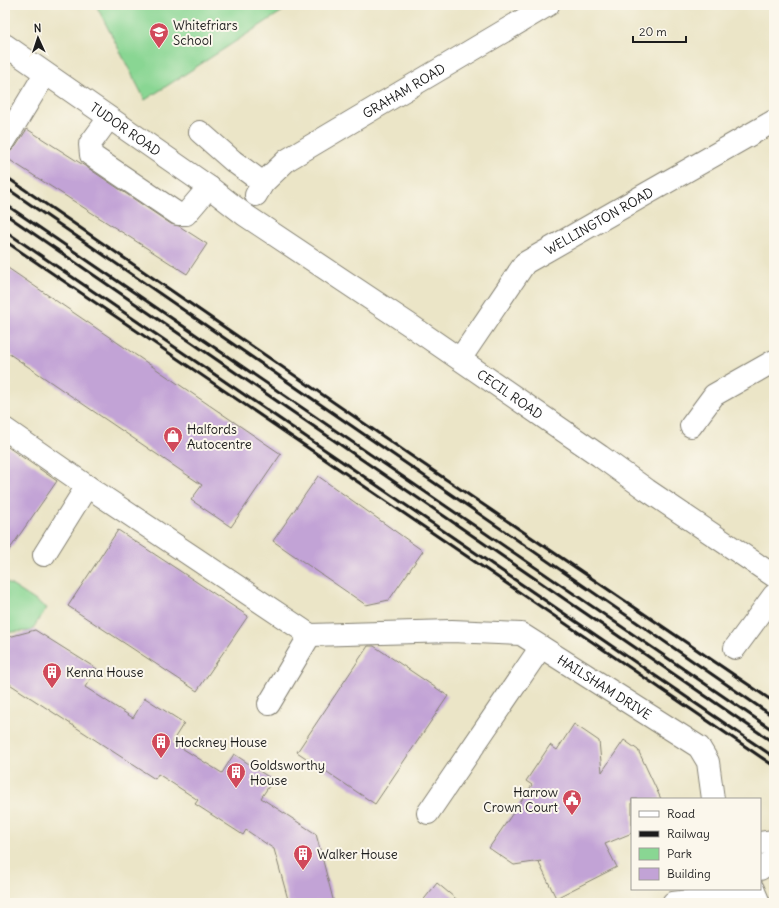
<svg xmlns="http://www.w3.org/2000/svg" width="779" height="908" font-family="Delius,sans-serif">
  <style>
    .green { fill: #89d693; stroke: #527958 }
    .building { fill: #c2a3d6 }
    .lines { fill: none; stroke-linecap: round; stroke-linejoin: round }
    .minor-casing { stroke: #848072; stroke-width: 24 }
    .minor { stroke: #fff; stroke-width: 22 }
    .rail { stroke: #1c1c1c; stroke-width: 3 }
    .labels { text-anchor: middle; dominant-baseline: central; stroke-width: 4; stroke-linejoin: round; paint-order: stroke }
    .poi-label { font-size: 13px; fill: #1c1c1c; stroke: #fbf7ec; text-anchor: start }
    .street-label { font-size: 13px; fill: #1c1c1c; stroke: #fbf7ec }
  </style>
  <rect width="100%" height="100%" fill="#fbf7ec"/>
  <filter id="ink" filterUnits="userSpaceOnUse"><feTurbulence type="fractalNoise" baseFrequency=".025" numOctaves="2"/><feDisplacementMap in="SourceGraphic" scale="8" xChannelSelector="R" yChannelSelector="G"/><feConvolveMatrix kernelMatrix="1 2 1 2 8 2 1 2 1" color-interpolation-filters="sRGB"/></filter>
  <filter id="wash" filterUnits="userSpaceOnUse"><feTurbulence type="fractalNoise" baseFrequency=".012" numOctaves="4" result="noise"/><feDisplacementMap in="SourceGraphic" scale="16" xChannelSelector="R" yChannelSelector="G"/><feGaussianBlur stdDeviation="0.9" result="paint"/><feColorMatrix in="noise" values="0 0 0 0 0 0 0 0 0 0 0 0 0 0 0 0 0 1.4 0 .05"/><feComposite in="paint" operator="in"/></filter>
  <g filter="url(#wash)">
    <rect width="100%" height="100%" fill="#ebe5c7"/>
    <path class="green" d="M96 5H292L145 100Z
      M5 581 47 608 31 631 11 632 5 634Z"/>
    <g id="blocks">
      <path class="building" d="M27 129 88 168 171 224 179 226 207 244 187 274 5 157 6 152 11 151 16 146Z
        M5 266 281 454 231 527 191 500 202 485 5 351Z
        M5 445 57 481 5 556Z
        M318 476 423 551 389 600 366 605 273 541Z
        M118 530 248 616 197 691 68 606Z
        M35 630 97 669 85 687 133 718 145 698 184 723 172 742 222 773 234 754 273 780 261 798 316 834 334 903H289L274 849 246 830 243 835 195 804 198 800 158 774 155 779 5 681V638Z
        M368 646H374L448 696 375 804 297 752Z
        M574 724 599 741 602 772 624 740 638 750 661 799H632V833L605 844 617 867 556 898 539 863 541 861 514 865 489 848 532 785 526 781 550 745 557 750Z
        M437 883 461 903H421Z"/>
    </g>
  </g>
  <g filter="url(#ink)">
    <use href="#blocks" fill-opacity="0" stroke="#848072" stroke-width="1"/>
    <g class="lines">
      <defs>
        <g id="minor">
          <path id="s1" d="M5 45 209 187 245 215 410 325 600 456 647 490 774 576"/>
          <path d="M109 118 90 144 91 155 178 214H186L209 187"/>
          <path d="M200 132 233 161 263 183"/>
          <path d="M5 140 45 74"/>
          <path id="s2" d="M256 195 263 183 287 160 548 5"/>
          <path id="s3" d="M460 359 525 263 774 121"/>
          <path d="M691 426 714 395 774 361"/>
          <path id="s4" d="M5 429 87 486 310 635 452 631 521 634 699 747 708 762 713 799"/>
          <path d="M44 555 87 486"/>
          <path d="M735 648 774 595"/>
          <path d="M269 704 310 635"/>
          <path d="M428 813 541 647"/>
          <path d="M760 843 774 841"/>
          <path d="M760 869 774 860"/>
          <path d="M714 889C723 896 734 895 744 889"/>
          <path d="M753 889 759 903"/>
          <path d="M673 903 698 900 723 894"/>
        </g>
      </defs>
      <use href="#minor" class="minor-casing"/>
      <use href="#minor" class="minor"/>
      <path class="rail" d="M5 176 413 457 774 702
        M5 187 774 717
        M5 204 774 731
        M5 214 774 743
        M5 231 774 757
        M5 241 774 766"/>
    </g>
  </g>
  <defs>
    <symbol id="school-pin" viewBox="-11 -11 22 30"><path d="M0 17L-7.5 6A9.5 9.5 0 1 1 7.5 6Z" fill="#d1495b" stroke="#fbf7ec"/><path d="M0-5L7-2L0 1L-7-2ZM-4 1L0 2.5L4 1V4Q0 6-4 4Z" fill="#fff"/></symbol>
    <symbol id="shop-pin" viewBox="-11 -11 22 30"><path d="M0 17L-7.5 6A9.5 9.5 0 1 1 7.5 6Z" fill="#d1495b" stroke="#fbf7ec"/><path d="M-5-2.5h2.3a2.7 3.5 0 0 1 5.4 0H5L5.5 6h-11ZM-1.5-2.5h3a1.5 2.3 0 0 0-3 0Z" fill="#fff"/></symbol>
    <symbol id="building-pin" viewBox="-11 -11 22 30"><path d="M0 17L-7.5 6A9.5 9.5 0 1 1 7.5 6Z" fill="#d1495b" stroke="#fbf7ec"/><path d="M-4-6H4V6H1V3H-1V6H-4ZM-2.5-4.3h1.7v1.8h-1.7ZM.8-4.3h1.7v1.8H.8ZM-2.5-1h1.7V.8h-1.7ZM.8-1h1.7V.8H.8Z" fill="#fff"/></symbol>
    <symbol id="civic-pin" viewBox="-11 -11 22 30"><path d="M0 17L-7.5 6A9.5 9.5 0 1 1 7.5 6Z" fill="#d1495b" stroke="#fbf7ec"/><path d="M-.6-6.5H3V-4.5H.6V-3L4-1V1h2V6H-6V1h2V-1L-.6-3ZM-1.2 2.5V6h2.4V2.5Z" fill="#fff"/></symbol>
  </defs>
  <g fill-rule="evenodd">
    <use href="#school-pin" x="148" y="21" width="22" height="30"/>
    <use href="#shop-pin" x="162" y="425" width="22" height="30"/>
    <use href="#building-pin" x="41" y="661" width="22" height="30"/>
    <use href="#building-pin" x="150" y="731" width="22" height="30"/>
    <use href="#building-pin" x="225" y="761" width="22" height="30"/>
    <use href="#civic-pin" x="561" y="788" width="22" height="30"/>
    <use href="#building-pin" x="292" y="843" width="22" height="30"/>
  </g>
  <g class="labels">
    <g class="poi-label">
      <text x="173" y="25">Whitefriars<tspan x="173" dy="15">School</tspan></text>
      <text x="187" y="429">Halfords<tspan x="187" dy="15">Autocentre</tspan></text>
      <text x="66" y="672">Kenna House</text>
      <text x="175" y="742">Hockney House</text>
      <text x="250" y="765">Goldsworthy<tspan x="250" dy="15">House</tspan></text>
      <text x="558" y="792" text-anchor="end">Harrow<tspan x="558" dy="15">Crown Court</tspan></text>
      <text x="317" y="854">Walker House</text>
    </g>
    <g class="street-label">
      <text stroke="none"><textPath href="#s2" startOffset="183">GRAHAM ROAD</textPath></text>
      <text stroke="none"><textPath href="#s1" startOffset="147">TUDOR ROAD</textPath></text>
      <text stroke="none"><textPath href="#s3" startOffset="201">WELLINGTON ROAD</textPath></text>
      <text stroke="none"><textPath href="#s1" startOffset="614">CECIL ROAD</textPath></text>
      <text stroke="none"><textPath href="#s4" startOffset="678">HAILSHAM DRIVE</textPath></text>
    </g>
  </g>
  <rect width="779" height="908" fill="none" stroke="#fbf7ec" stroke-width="20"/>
  <rect x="631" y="798" width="130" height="92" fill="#fbf7ec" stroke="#a29f99"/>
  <rect x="639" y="811" width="20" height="6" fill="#ffffff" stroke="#a29f99"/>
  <text x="667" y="818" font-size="12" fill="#1c1c1c">Road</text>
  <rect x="639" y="831" width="20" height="6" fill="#1c1c1c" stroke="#a29f99"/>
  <text x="667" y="838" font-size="12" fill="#1c1c1c">Railway</text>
  <rect x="639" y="848" width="20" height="12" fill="#89d693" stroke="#a29f99"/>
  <text x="667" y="858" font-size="12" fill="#1c1c1c">Park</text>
  <rect x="639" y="868" width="20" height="12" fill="#c2a3d6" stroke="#a29f99"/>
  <text x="667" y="878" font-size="12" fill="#1c1c1c">Building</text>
  <g transform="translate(38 38) rotate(357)" stroke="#fbf7ec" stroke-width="3" paint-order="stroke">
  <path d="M0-3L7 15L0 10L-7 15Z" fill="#1c1c1c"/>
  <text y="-6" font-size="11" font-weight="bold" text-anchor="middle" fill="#1c1c1c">N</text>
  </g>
  <path d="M633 36v6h53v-6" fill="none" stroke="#1c1c1c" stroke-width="2"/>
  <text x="639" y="36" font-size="12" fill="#1c1c1c" stroke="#fbf7ec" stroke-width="3" paint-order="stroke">20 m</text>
</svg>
